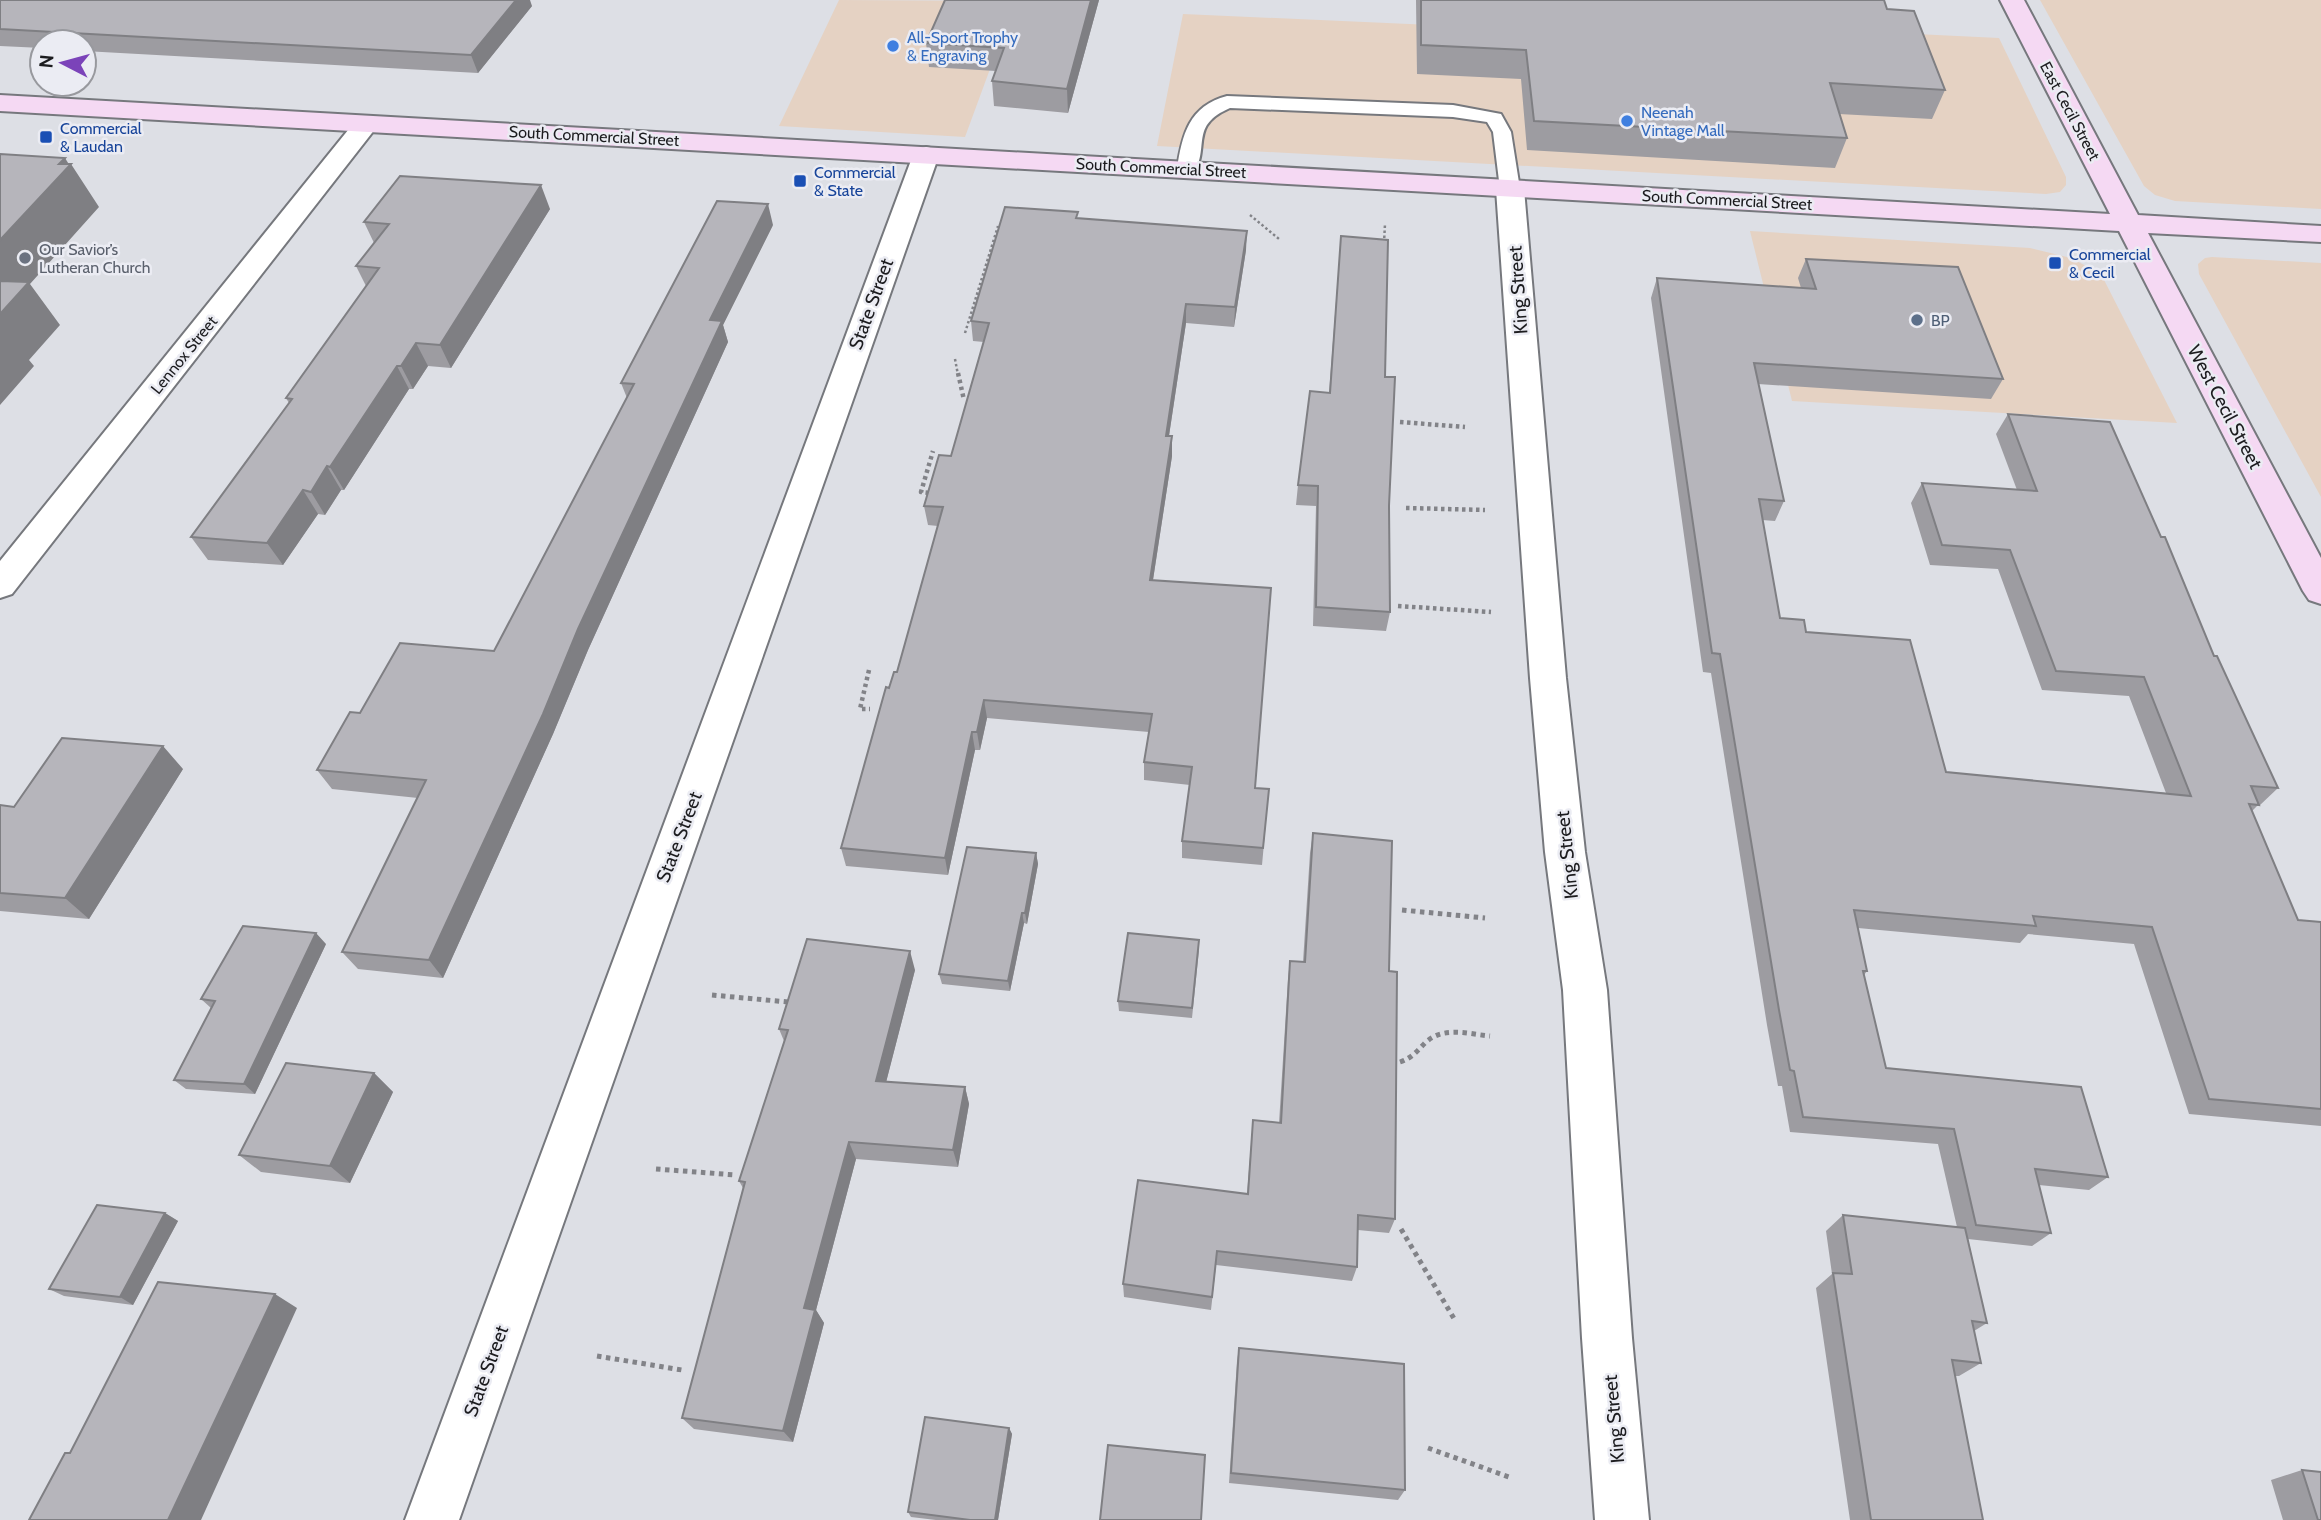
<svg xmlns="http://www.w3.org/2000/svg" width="2321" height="1520" font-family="Cabin,sans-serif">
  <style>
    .commercial { fill: #e5d2c3 }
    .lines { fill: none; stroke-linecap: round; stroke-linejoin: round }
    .lane-casing { stroke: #76787d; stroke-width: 4 }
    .street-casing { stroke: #76787d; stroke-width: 4 }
    .secondary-casing { stroke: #76787d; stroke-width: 4 }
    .path-far2 { stroke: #828388; stroke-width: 2.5; stroke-dasharray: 2.5 2.5; stroke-linecap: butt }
    .path-far1 { stroke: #828388; stroke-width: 4.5; stroke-dasharray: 3.5 3.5; stroke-linecap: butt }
    .path { stroke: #828388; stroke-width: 5; stroke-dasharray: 4.5 4.5; stroke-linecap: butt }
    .lane { fill: #fff; fill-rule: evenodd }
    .street { fill: #fff; fill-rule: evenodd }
    .secondary { fill: #f5d9f3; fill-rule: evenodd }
    .wall { fill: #9d9ca1 }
    .shaded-wall { fill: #7f7f83 }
    .building { fill: #b6b5bb; stroke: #7f7f83; stroke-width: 2 }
    .shop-dot { fill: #3f7fe0; stroke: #ebecf3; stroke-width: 2.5 }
    .transit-dot { fill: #1a4fb4; stroke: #ebecf3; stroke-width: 2.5 }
    .worship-dot { fill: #6b7280; stroke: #ebecf3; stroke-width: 2.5 }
    .service-dot { fill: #5c6f8a; stroke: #ebecf3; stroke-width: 2.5 }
    .labels { text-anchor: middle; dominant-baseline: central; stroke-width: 5; stroke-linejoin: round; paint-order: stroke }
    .far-shop-label { font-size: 16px; fill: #366cbe; stroke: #ebecf3; text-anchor: start }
    .far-street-label { font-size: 16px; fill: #1c1c1f; stroke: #ebecf3 }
    .far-transit-label { font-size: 16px; fill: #164399; stroke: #ebecf3; text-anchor: start }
    .far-worship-label { font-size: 16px; fill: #5b616d; stroke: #ebecf3; text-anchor: start }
    .far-service-label { font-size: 16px; fill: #4e5e75; stroke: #ebecf3; text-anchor: start }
    .street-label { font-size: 19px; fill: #1c1c1f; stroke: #ebecf3 }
  </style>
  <rect width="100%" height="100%" fill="#dddfe5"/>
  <path class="commercial" d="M839 0 1015 1 965 137 779 126Z
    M2040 0H2321V209L2175 201 2155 195 2144 186Z
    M1183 14 1795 41 1791 28 1999 38 2066 177V185L2060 192 2046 194 1157 146Z
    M1750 231 2030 248 2071 258 2101 274 2177 423 1792 401Z
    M2212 257 2321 263V497L2199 274 2198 264 2205 258Z"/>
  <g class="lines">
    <defs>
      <path id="lane" d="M1227 96 1453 105 1501 114 1511 132 1520 189 1510 195 1500 189 1493 132 1487 122 1453 117 1230 108C1189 126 1210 146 1194 173H1180L1177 169C1182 135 1189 106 1227 96Z"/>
      <path id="street" d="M366 116 375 119 379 124 375 129 12 594 0 598V561L357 119Z
        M926 147 935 149 939 155 459 1520H405L913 155 917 149Z
        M1510 181 1520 183 1524 189 1566 678 1585 852 1607 990 1632 1338 1649 1520H1595L1582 1338 1563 990 1545 852 1530 678 1496 189 1500 183Z"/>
      <path id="secondary" d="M2000 0H2024L2138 215 2321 226V242L2148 233 2321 558V604L2309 600 2303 591 2119 231 0 111V95L2110 214Z"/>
    </defs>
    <use href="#lane" class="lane-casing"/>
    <use href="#street" class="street-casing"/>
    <use href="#secondary" class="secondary-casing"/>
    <path class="path-far2" d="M1250 215 1279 239
      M1384 243 1385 224
      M965 333 998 226
      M955 359 958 375"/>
    <path class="path-far1" d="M958 373 964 400
      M1400 422 1465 427
      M929 493 921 492 933 451
      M1406 508 1485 510
      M1398 606 1491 612
      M869 670 860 709H870"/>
    <path class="path" d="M1402 910 1485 918
      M712 995 788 1002
      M1400 1062C1412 1058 1417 1051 1426 1042 1444 1026 1468 1034 1490 1036
      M656 1169 736 1175
      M1401 1229 1456 1322
      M597 1356 682 1370
      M1428 1448 1509 1477"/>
    <use href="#lane" class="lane"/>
    <use href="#street" class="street"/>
    <use href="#secondary" class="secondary"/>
  </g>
  <path class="wall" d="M0 0 532 6 478 73 84 51V42H42V48L0 46Z
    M945 0H1099L1068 113 994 106 992 81 996 71 929 67 926 43Z
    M1416 0H1884L1887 9 1945 90 1932 119 1839 114 1847 138 1835 168 1527 150 1521 79 1417 74Z
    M550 209 451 368 428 366 413 389H409L344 490H341L325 515 318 514 283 565 208 560 191 537 289 403 286 398 366 286 356 266 374 243 364 222Z
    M1078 218 1246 250 1234 327 1186 323 1169 436 1172 456 1153 580 1255 788 1269 789 1262 865 1182 858V841L1190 785 1144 780V762L1149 732 987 718 980 750H975L948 875 846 866 841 848 889 688 897 672 938 526 928 525 924 506 951 456 984 342 973 341 971 321Z
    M773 225 723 325 728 342 588 650 553 734 443 978 358 969 342 952 418 798 332 789 317 770 360 713 494 651 627 398 621 383Z
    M1341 236 1385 377 1389 506 1390 612 1386 631 1313 626 1316 506 1296 505 1298 485 1329 393Z
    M1806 259 2003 379 1991 399 1758 384 1784 501 1775 521 1762 520 1780 618 1806 632 1946 772 2166 793 2129 696 2042 690 1998 569 1930 565 1911 503 1922 483 2017 490 1996 434 2008 414 2161 537 2214 656 2278 788 2259 806H2257L2252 811 2298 920 2321 922V1126L2189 1114 2134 944 2028 934 2020 943 1858 928 1867 971 1864 975 1886 1068 2108 1177 2089 1190 2039 1185 2051 1233 2032 1246 1968 1239 1987 1323 1974 1331 1981 1363 1959 1376H1955L1983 1520H1850L1816 1288 1832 1274 1826 1231 1843 1215 1957 1227 1938 1144 1790 1132 1782 1086H1778L1767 1025 1711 673 1703 672 1651 298 1657 278 1801 288 1798 278Z
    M183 769 89 919 0 911V805L14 807Z
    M1313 833 1389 971 1395 1219 1389 1233 1358 1230 1357 1267 1352 1281 1216 1265 1211 1310 1124 1297 1123 1284 1247 1194 1253 1120 1279 1123 1288 979 1290 961 1303 962 1310 853Z
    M1036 853 1038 864 1027 924 1024 923 1010 991 942 984 939 974Z
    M326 944 255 1094 186 1089 174 1080 211 1008 201 999Z
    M1199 950 1192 1018 1119 1011 1118 1001Z
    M915 970 886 1082 965 1087 969 1104 958 1167 856 1159 816 1310 824 1323 793 1442 694 1429 682 1418 743 1188 739 1181 784 1041 779 1029Z
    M374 1073 393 1092 350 1183 261 1172 239 1155Z
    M165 1213 178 1221 133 1305 64 1296 49 1289Z
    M1239 1348 1405 1490 1398 1500 1229 1483 1237 1361Z
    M1009 1428 1012 1434 998 1520H936L911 1517 908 1512Z
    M2302 1470 2321 1520H2283L2271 1480Z"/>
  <path class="shaded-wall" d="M516 0H530L532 6 478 73 471 55Z
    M1091 0H1099L1068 113 1067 89Z
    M65 158 70 166 71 164 99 207 30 284 60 325 29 360 34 366 0 405V240L59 164Z
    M541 185 550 209 451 368 440 345Z
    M768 204 773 225 723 325 728 342 588 650 553 734 443 978 429 960 578 629 710 320Z
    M1247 231 1246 250 1234 327 1235 307Z
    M1186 304V323L1166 455V436Z
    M416 343 428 366 413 389 401 366Z
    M397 366 409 389 344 490 330 467Z
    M1172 436V456L1150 599V580Z
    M327 466 341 490 325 515 311 492Z
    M303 490 318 514 283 565 267 543Z
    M984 700 987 718 980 750 977 732Z
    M972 732 975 750 948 875 945 858Z
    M163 746 183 769 89 919 65 898Z
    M1036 853 1038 864 1027 924 1025 913Z
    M1022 913 1024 923 1010 991 1008 981Z
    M316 933 326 944 255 1094 244 1084Z
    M910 951 915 970 882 1098 876 1081Z
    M374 1073 393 1092 350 1183 330 1166Z
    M965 1087 969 1104 958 1167 953 1150Z
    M849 1142 856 1159 816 1310 824 1323 793 1442 783 1431 804 1308Z
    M165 1213 178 1221 133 1305 120 1297Z
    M275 1294 297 1308 201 1520H168Z
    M1009 1428 1012 1434 998 1520H995Z"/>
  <path class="building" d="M0 0H516L471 55 0 29Z
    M945 0H1091L1067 89 992 81 1004 48 926 43Z
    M1421 0H1884L1887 9 1914 11 1945 90 1830 83 1847 138 1534 121 1526 50 1421 45Z
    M0 154 65 158 59 164H71L0 240Z
    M400 176 541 185 440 345 416 343 401 366H397L330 467 327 466 311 492 303 490 267 543 191 537 292 399 286 398 379 268 356 266 389 224 364 222Z
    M717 201 768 204 710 320 722 321 578 629 543 714 429 960 342 952 426 780 317 770 350 712 360 713 400 643 494 651 634 384 621 383Z
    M1005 207 1078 212 1076 218 1247 231 1235 307 1186 304 1166 436H1172L1150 580 1271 588 1255 788 1269 789 1263 848 1182 841 1192 767 1144 762 1152 714 984 700 977 732H972L945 858 841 848 886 687 889 688 894 672H897L943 507 924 506 939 455 951 456 989 323 971 321Z
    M1341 236 1388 240 1385 377H1395L1389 506 1390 612 1316 607 1318 486 1298 485 1310 391 1330 393Z
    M1806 259 1958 267 2003 379 1754 363 1784 501 1759 499 1780 618 1804 620 1806 632 1910 640 1946 772 2191 796 2144 677 2056 671 2010 550 1942 545 1922 483 2037 491 2008 414 2110 422 2161 537H2165L2214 656H2217L2278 788 2251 786 2259 805 2249 804 2298 920 2321 922V1109L2209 1099 2152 927 2033 916 2036 926 1854 910 1867 971H1863L1886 1068 2081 1087 2108 1177 2035 1169 2051 1233 1976 1225 1954 1129 1803 1117 1794 1071 1790 1070 1779 1010 1720 654 1712 653 1657 278 1816 289Z
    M0 281 29 282 0 314Z
    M62 738 163 746 65 898 0 893V805L14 807Z
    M1313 833 1392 841 1389 971 1397 972 1395 1219 1358 1215 1357 1267 1217 1251 1212 1297 1123 1284 1138 1180 1248 1194 1253 1120 1281 1123 1290 961 1305 962Z
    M967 847 1036 853 1025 913H1022L1008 981 939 974Z
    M243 926 316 933 244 1084 174 1080 215 1001 201 999Z
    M1128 933 1199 940 1192 1008 1118 1001Z
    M807 939 910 951 876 1081 965 1087 953 1150 849 1142 804 1308 815 1310 783 1431 682 1418 745 1182 739 1181 788 1030 779 1029Z
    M286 1063 374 1073 330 1166 239 1155Z
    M97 1205 165 1213 120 1297 49 1289Z
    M1843 1215 1965 1228 1987 1323 1972 1321 1981 1363 1952 1360 1983 1520H1871L1833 1273 1852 1274Z
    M158 1282 275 1294 168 1520H29L65 1453H70Z
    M1239 1348 1404 1364 1405 1490 1231 1473Z
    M925 1417 1009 1428 995 1520H970L908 1512Z
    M1108 1445 1205 1455 1201 1520H1100Z
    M2302 1470 2321 1472V1520H2318Z"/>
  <g class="shop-dot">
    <circle cx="893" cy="46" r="7"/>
    <circle cx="1627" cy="121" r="7"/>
  </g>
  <g class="transit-dot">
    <rect x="39" y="130" width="14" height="14" rx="3.5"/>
    <rect x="793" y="174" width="14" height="14" rx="3.5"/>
    <rect x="2048" y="256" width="14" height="14" rx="3.5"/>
  </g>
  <circle class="worship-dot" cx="25" cy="258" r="7"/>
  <circle class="service-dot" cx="1917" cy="320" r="7"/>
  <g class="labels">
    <g class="far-shop-label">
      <text x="907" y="37">All-Sport Trophy<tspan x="907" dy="18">&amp; Engraving</tspan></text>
      <text x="1641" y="112">Neenah<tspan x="1641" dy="18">Vintage Mall</tspan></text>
    </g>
    <g class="far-street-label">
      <text transform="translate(2070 111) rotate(62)">East Cecil Street</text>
      <text transform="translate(594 136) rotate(3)">South Commercial Street</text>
      <text transform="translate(1161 168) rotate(3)">South Commercial Street</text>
      <text transform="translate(1727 200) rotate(3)">South Commercial Street</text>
      <text transform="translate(184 355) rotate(-51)">Lennox Street</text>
    </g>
    <g class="far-transit-label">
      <text x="60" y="128">Commercial<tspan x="60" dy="18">&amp; Laudan</tspan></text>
      <text x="814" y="172">Commercial<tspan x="814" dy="18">&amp; State</tspan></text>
      <text x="2069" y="254">Commercial<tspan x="2069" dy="18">&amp; Cecil</tspan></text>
    </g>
    <g class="far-worship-label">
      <text x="39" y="249">Our Savior’s<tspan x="39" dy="18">Lutheran Church</tspan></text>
    </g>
    <g class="far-service-label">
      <text x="1931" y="320">BP</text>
    </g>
    <g class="street-label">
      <text transform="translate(1518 290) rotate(-94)">King Street</text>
      <text transform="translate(871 304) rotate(-70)">State Street</text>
      <text transform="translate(2225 407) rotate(62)">West Cecil Street</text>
      <text transform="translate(679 837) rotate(-69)">State Street</text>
      <text transform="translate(1567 855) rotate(-96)">King Street</text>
      <text transform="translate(486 1371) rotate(-70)">State Street</text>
      <text transform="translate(1614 1419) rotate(-95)">King Street</text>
    </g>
  </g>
  <g transform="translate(63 63) rotate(276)"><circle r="33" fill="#ebecf3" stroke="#98999e" stroke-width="2"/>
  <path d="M0-5L12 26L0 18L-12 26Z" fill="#7b43b9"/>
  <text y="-10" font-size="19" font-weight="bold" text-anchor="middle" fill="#1c1c1f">N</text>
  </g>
</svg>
